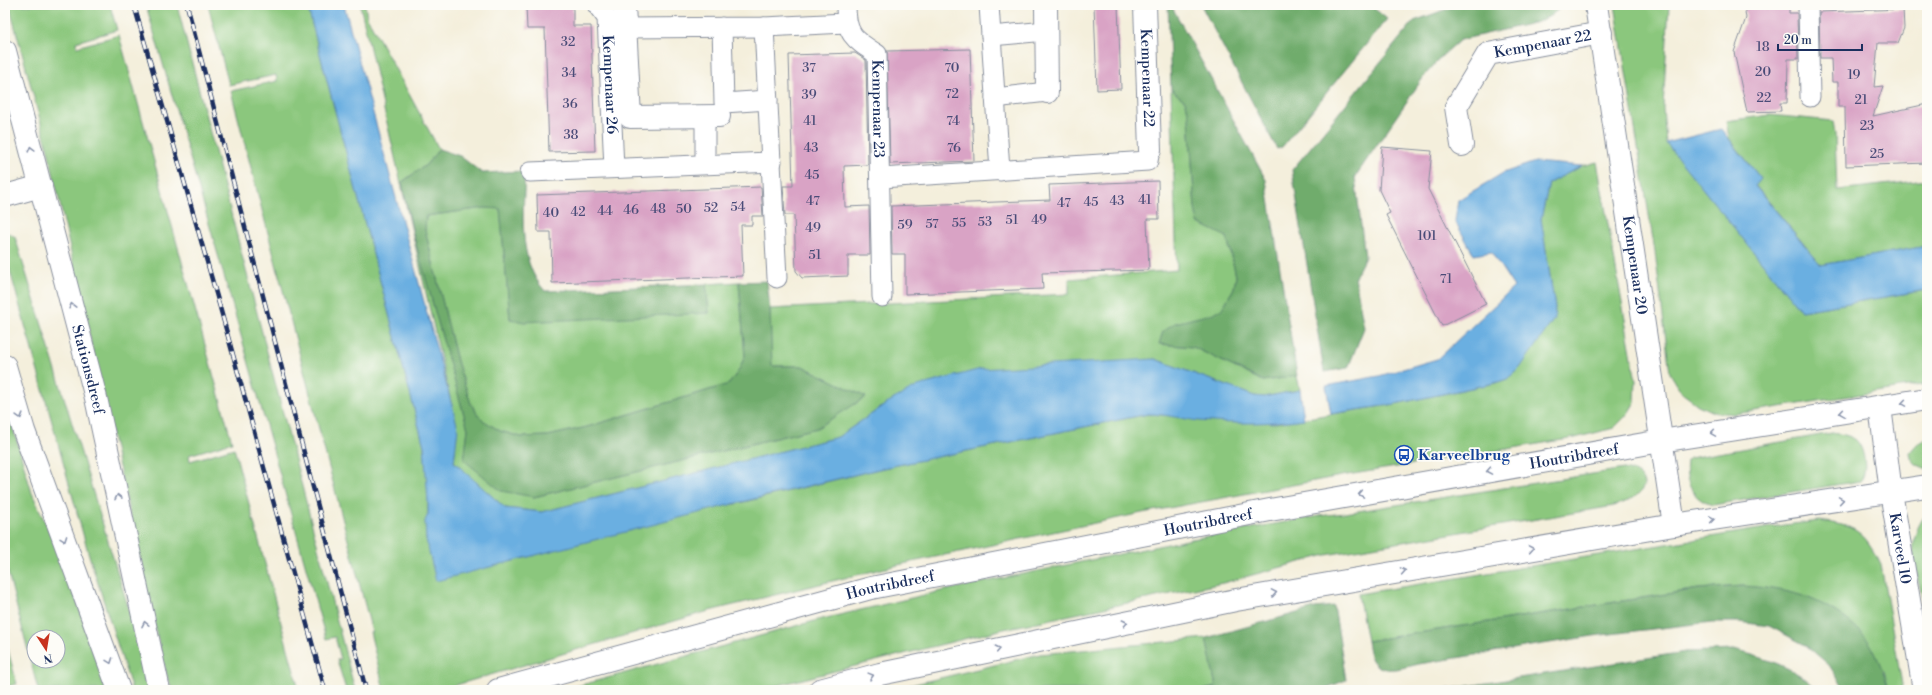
<svg xmlns="http://www.w3.org/2000/svg" width="1932" height="695" font-family="'Libre Bodoni',serif">
  <style>
    .green { fill: #8bc77d; stroke: #537b6e; fill-rule: evenodd }
    .forest { fill: #70ac6c; stroke: #466e65 }
    .water { fill: #6bafe1; stroke: #436fa0 }
    .building { fill: #d9a3c5 }
    .lines { fill: none; stroke-linecap: round; stroke-linejoin: round }
    .pedestrian-casing { stroke: #888f9d; stroke-width: 21 }
    .minor-casing { stroke: #888f9d; stroke-width: 24 }
    .tertiary-casing { stroke: #888f9d; stroke-width: 24 }
    .secondary-casing { stroke: #888f9d; stroke-width: 24 }
    .pedestrian { stroke: #fff; stroke-width: 19 }
    .minor { stroke: #fff; stroke-width: 22 }
    .tertiary { stroke: #fff; stroke-width: 22 }
    .secondary { stroke: #fff; stroke-width: 22 }
    .rail-casing { stroke: #1b2f5e; stroke-width: 4.5 }
    .rail { stroke: #fdfcf7; stroke-width: 3; stroke-dasharray: 9; stroke-linecap: butt }
    .oneway { stroke: #8d97ae }
    .labels { text-anchor: middle; dominant-baseline: central; stroke-width: 3.5; stroke-linejoin: round; paint-order: stroke }
    .number-label { font-size: 13px; fill: #4a4c78 }
    .street-label { font-size: 15px; fill: #1b2f5e; stroke: #fdfcf7 }
    .transit-label { font-size: 15px; font-weight: bold; fill: #164399; stroke: #fdfcf7; text-anchor: start }
  </style>
  <rect width="100%" height="100%" fill="#fdfcf7"/>
  <filter id="ink" filterUnits="userSpaceOnUse"><feTurbulence type="fractalNoise" baseFrequency=".025" numOctaves="2"/><feDisplacementMap in="SourceGraphic" scale="8" xChannelSelector="R" yChannelSelector="G"/><feConvolveMatrix kernelMatrix="1 2 1 2 8 2 1 2 1" color-interpolation-filters="sRGB"/></filter>
  <filter id="wash" filterUnits="userSpaceOnUse"><feTurbulence type="fractalNoise" baseFrequency=".012" numOctaves="4" result="noise"/><feDisplacementMap in="SourceGraphic" scale="16" xChannelSelector="R" yChannelSelector="G"/><feGaussianBlur stdDeviation="0.9" result="paint"/><feColorMatrix in="noise" values="0 0 0 0 0 0 0 0 0 0 0 0 0 0 0 0 0 1.4 0 .05"/><feComposite in="paint" operator="in"/></filter>
  <g filter="url(#wash)">
    <rect width="100%" height="100%" fill="#f4efdc"/>
    <path class="green" d="M9 5H110L117 30 76 42 77 47 119 35 232 442 189 455 190 461 234 448 299 690H173L168 680 157 636 47 146Z
      M146 5H177L355 690H346L337 660 341 659 335 637 326 639 233 307Z
      M208 5H307L424 446C425 464 428 483 428 502 429 515 425 526 426 539L736 504 883 468 1148 414 1275 423 1395 404 1495 383 1507 379 1520 368 1555 308 1541 219 1549 183 1582 166 1597 162 1636 381 1635 402 1627 415 1614 428 1575 438 1341 476 1142 513 898 565 709 611 439 690H384L370 632H372L231 91 277 81 276 75 229 85Z
      M360 5H365L367 17 439 149 426 165 402 182 413 233 468 429 464 460 534 497 817 428 865 397 802 366H771L770 309 1069 294V279L1177 270 1171 89 1186 102 1189 117 1195 209 1227 237 1236 276 1234 288 1222 309 1160 344 1193 347 1263 381 1297 376 1300 390 1263 397 1254 396 1155 359 892 400 838 437 542 512 505 508 454 462 457 428Z
      M1615 5H1669L1663 108 1666 143 1801 311 1927 290V384L1735 414 1713 412 1698 405 1682 393 1670 373 1655 252Z
      M1770 115 1833 121 1835 134 1837 190 1927 180V246L1821 265 1755 185 1761 179 1729 138 1726 121Z
      M485 208H500L510 319 709 313 706 284 739 282 745 356 739 370 729 384 587 427 548 436 521 437 500 431 481 419 471 404 457 361 425 230 426 216Z
      M9 233 15 237 134 626 147 690H132L88 552 5 253V235Z
      M5 400 32 493 67 571 107 690H38L5 561ZM34 637H58V661H34Z
      M1832 433C1840 434 1849 435 1856 440 1864 447 1869 473 1860 481L1713 505C1692 500 1684 481 1687 461L1690 458Z
      M1927 438V469C1917 465 1911 463 1910 452L1917 444Z
      M1624 469C1636 471 1652 480 1639 493 1633 500 1623 503 1614 506L1326 555 1223 583 1004 629 759 690H563L818 620 941 591 1192 539 1319 516 1345 513Z
      M1927 513V599L1923 600C1916 569 1904 541 1927 513Z
      M1819 521C1856 526 1864 530 1881 565L1903 690H1889L1884 671 1744 586 1699 589 1367 641 1358 594 1784 525Z
      M1206 638 1216 687 1204 690H890L1040 654Z
      M5 639 17 684 5 687Z"/>
    <path class="forest" d="M1168 5H1171L1266 180 1297 376 1263 381 1193 347 1159 344 1163 331 1175 323 1211 314 1222 309 1234 288 1236 276 1227 237 1198 223 1195 209 1189 117 1186 102 1171 89Z
      M1236 5H1370L1387 19 1282 147 1277 149 1202 7Z
      M1458 5H1561L1559 9 1550 16 1538 22 1460 40 1443 55 1425 75 1355 177 1365 257 1355 277 1364 328 1348 368 1324 372 1292 170 1414 21Z
      M439 149 460 156 482 173 525 171C524 210 516 259 545 291L706 284 709 313 524 322 510 319 500 209 485 208 426 216 425 230 457 361 471 404 481 419 500 431 521 437 548 436 587 427 729 384 739 370 745 356 739 282 767 281 770 309 772 366H802L866 397 817 428 534 497 501 491 464 460 468 429 413 233 402 182 426 165Z
      M1744 586C1757 587 1771 588 1784 591 1814 596 1851 617 1869 642 1878 656 1884 674 1889 690H1845L1829 665 1807 646 1769 626 1739 622H1712L1593 636 1419 664C1405 667 1381 676 1372 660 1369 655 1368 647 1367 641L1699 589Z
      M1334 606 1346 680 1321 690H1204L1216 687 1206 638 1315 608Z
      M1734 650C1764 658 1796 667 1818 690H1442L1685 652Z"/>
    <path class="water" d="M307 5H344L458 428 454 462 505 508 542 512 838 437 892 400 918 386 981 369 1155 359 1254 396 1264 397 1300 390 1304 419C1269 424 1235 424 1200 421 1182 419 1166 414 1148 414L883 468 729 505 436 581 426 539 425 521 428 514V502L424 446Z
      M1721 129 1761 179 1755 186 1821 265 1927 246V290L1801 311 1666 143Z
      M1535 162 1582 166 1549 183 1541 219 1555 308 1554 319 1520 368 1507 379 1495 383 1395 404 1331 414 1326 386 1379 376 1437 359 1514 287 1491 252 1474 255 1455 221 1458 200 1503 173Z"/>
    <g id="blocks">
      <path class="building" d="M526 5H573V26H591L595 151 549 152 545 29H527Z
        M1094 5H1118L1121 89 1097 90Z
        M1744 5H1789V13H1797L1798 59H1788L1787 103H1780L1781 111 1747 112 1734 52 1746 18Z
        M1903 9 1904 28 1898 43H1878L1874 87 1883 86 1873 116 1927 104V163L1846 166 1845 107H1838V82H1832L1831 58H1820L1819 12Z
        M970 49 974 161 890 164 887 51Z
        M855 53 866 60 868 165 844 166 845 207 869 206 870 255H848V276L802 278 796 271 794 215H785L783 186H793L789 55Z
        M1382 147 1432 151 1428 189 1486 304 1442 326 1386 215 1390 213 1379 190Z
        M1158 181 1159 219H1147L1149 270 1042 273 1043 289 905 294V254H892L891 206 1050 200 1049 185Z
        M761 187 763 216H752V225H741L743 276 552 283 551 232H538L537 195Z"/>
    </g>
  </g>
  <g filter="url(#ink)">
    <use href="#blocks" fill-opacity="0" stroke="#888f9d" stroke-width="1"/>
    <g class="lines">
      <defs>
        <g id="pedestrian">
          <path id="s1" d="M597 5 607 18 614 168"/>
          <path id="s2" d="M846 5C846 34 853 39 877 54L882 297"/>
          <path d="M989 5 1000 171"/>
          <path d="M1808 5 1810 97"/>
          <path d="M722 27 724 103 768 100"/>
          <path d="M764 27 777 278"/>
          <path d="M625 28 764 27 846 23"/>
          <path d="M991 36 1046 31"/>
          <path d="M995 98 1047 92"/>
          <path d="M705 164V116"/>
          <path d="M530 172 772 162"/>
          <path d="M881 178 1148 161 1150 150"/>
        </g>
        <g id="minor">
          <path d="M624 5 630 117 719 116"/>
          <path d="M1046 5 1047 92"/>
          <path id="s3" d="M1145 5 1150 150"/>
          <path id="s4" d="M1462 145 1456 107 1488 54 1601 33"/>
          <path d="M5 196 41 186"/>
        </g>
        <g id="tertiary">
          <path id="s5" d="M1596 5 1674 525"/>
          <path id="s6" d="M1880 407 1891 492 1924 690"/>
        </g>
        <g id="secondary">
          <path id="s7" d="M5 51 96 398 159 690"/>
          <path d="M5 366 24 431 119 690"/>
          <path id="s8" d="M498 690 871 588 1270 510 1661 441 1927 399"/>
          <path d="M820 690 880 674 1236 600 1674 525 1927 486"/>
        </g>
      </defs>
      <use href="#pedestrian" class="pedestrian-casing"/>
      <use href="#minor" class="minor-casing"/>
      <use href="#tertiary" class="tertiary-casing"/>
      <use href="#secondary" class="secondary-casing"/>
      <use href="#pedestrian" class="pedestrian"/>
      <use href="#minor" class="minor"/>
      <use href="#tertiary" class="tertiary"/>
      <use href="#secondary" class="secondary"/>
      <defs>
        <path id="rail" d="M134 5 221 311 325 690
          M187 5 366 690"/>
      </defs>
      <use href="#rail" class="rail-casing"/>
      <use href="#rail" class="rail"/>
    </g>
    <defs><path id="oneway-chevron" d="M-2-3.5L2.5 0L-2 3.5" fill="none" stroke-width="1.6" stroke-linecap="round" stroke-linejoin="round"/></defs>
    <g class="oneway">
      <use href="#oneway-chevron" transform="translate(31 149) rotate(-105)"/>
      <use href="#oneway-chevron" transform="translate(72 306) rotate(-104)"/>
      <use href="#oneway-chevron" transform="translate(1904 403) rotate(171)"/>
      <use href="#oneway-chevron" transform="translate(1842 413) rotate(171)"/>
      <use href="#oneway-chevron" transform="translate(20 416) rotate(74)"/>
      <use href="#oneway-chevron" transform="translate(1713 433) rotate(171)"/>
      <use href="#oneway-chevron" transform="translate(1489 471) rotate(170)"/>
      <use href="#oneway-chevron" transform="translate(1361 494) rotate(170)"/>
      <use href="#oneway-chevron" transform="translate(118 497) rotate(-102)"/>
      <use href="#oneway-chevron" transform="translate(1841 500) rotate(-9)"/>
      <use href="#oneway-chevron" transform="translate(1712 519) rotate(-9)"/>
      <use href="#oneway-chevron" transform="translate(64 539) rotate(70)"/>
      <use href="#oneway-chevron" transform="translate(1531 549) rotate(-10)"/>
      <use href="#oneway-chevron" transform="translate(1403 571) rotate(-10)"/>
      <use href="#oneway-chevron" transform="translate(1274 593) rotate(-10)"/>
      <use href="#oneway-chevron" transform="translate(1125 623) rotate(-12)"/>
      <use href="#oneway-chevron" transform="translate(145 624) rotate(-102)"/>
      <use href="#oneway-chevron" transform="translate(998 649) rotate(-12)"/>
      <use href="#oneway-chevron" transform="translate(110 661) rotate(70)"/>
      <use href="#oneway-chevron" transform="translate(871 676) rotate(-15)"/>
    </g>
  </g>
  <defs>
    <symbol id="bus-ring" viewBox="-11 -11 22 22"><circle r="9.5" fill="#fdfcf7" stroke="#1a4fb4" stroke-width="1.5"/><path d="M-5-6H5V4H4V6H2V4H-2V6H-4V4H-5ZM-3.5-4V0h7V-4ZM-3.5 1.2v1.5H-2V1.2ZM2 1.2v1.5H3.5V1.2Z" fill="#1a4fb4"/></symbol>
  </defs>
  <g fill-rule="evenodd">
    <use href="#bus-ring" x="1393" y="444" width="22" height="22"/>
  </g>
  <g class="labels">
    <g class="number-label">
      <text x="568" y="42">32</text>
      <text x="1763" y="47">18</text>
      <text x="809" y="68">37</text>
      <text x="952" y="68">70</text>
      <text x="1763" y="72">20</text>
      <text x="569" y="73">34</text>
      <text x="1854" y="75">19</text>
      <text x="952" y="94">72</text>
      <text x="809" y="95">39</text>
      <text x="1764" y="98">22</text>
      <text x="1861" y="100">21</text>
      <text x="570" y="104">36</text>
      <text x="810" y="121">41</text>
      <text x="953" y="121">74</text>
      <text x="1867" y="126">23</text>
      <text x="571" y="135">38</text>
      <text x="811" y="148">43</text>
      <text x="954" y="148">76</text>
      <text x="1877" y="154">25</text>
      <text x="812" y="175">45</text>
      <text x="1145" y="200">41</text>
      <text x="813" y="201">47</text>
      <text x="1117" y="201">43</text>
      <text x="1091" y="202">45</text>
      <text x="1064" y="203">47</text>
      <text x="738" y="207">54</text>
      <text x="711" y="208">52</text>
      <text x="658" y="209">48</text>
      <text x="684" y="209">50</text>
      <text x="631" y="210">46</text>
      <text x="605" y="211">44</text>
      <text x="578" y="212">42</text>
      <text x="551" y="213">40</text>
      <text x="1012" y="220">51</text>
      <text x="1039" y="220">49</text>
      <text x="985" y="222">53</text>
      <text x="959" y="223">55</text>
      <text x="932" y="224">57</text>
      <text x="905" y="225">59</text>
      <text x="813" y="228">49</text>
      <text x="1427" y="236">101</text>
      <text x="815" y="255">51</text>
      <text x="1446" y="279">71</text>
    </g>
    <g class="street-label">
      <text stroke="none"><textPath href="#s4" startOffset="156">Kempenaar 22</textPath></text>
      <text stroke="none"><textPath href="#s3" startOffset="73">Kempenaar 22</textPath></text>
      <text stroke="none"><textPath href="#s1" startOffset="83">Kempenaar 26</textPath></text>
      <text stroke="none"><textPath href="#s2" startOffset="117">Kempenaar 23</textPath></text>
      <text stroke="none"><textPath href="#s5" startOffset="263">Kempenaar 20</textPath></text>
      <text stroke="none"><textPath href="#s7" startOffset="329">Stationsdreef</textPath></text>
      <text stroke="none"><textPath href="#s8" startOffset="1102">Houtribdreef</textPath></text>
      <text stroke="none"><textPath href="#s8" startOffset="730">Houtribdreef</textPath></text>
      <text stroke="none"><textPath href="#s6" startOffset="143">Karveel 10</textPath></text>
      <text stroke="none"><textPath href="#s8" startOffset="406">Houtribdreef</textPath></text>
    </g>
    <g class="transit-label">
      <text x="1418" y="455">Karveelbrug</text>
    </g>
  </g>
  <rect width="1932" height="695" fill="none" stroke="#fdfcf7" stroke-width="20"/>
  <g transform="translate(46 649) rotate(168)"><circle r="19" fill="#fdfcf7" stroke="#a3aaba"/>
  <path d="M0-3L7 15L0 10L-7 15Z" fill="#c8321e"/>
  <text y="-6" font-size="11" font-weight="bold" text-anchor="middle" fill="#1b2f5e">N</text>
  </g>
  <path d="M1778 44v6h84v-6" fill="none" stroke="#1b2f5e" stroke-width="2"/>
  <text x="1784" y="44" font-size="12" fill="#1b2f5e" stroke="#fdfcf7" stroke-width="3" paint-order="stroke">20 m</text>
</svg>
